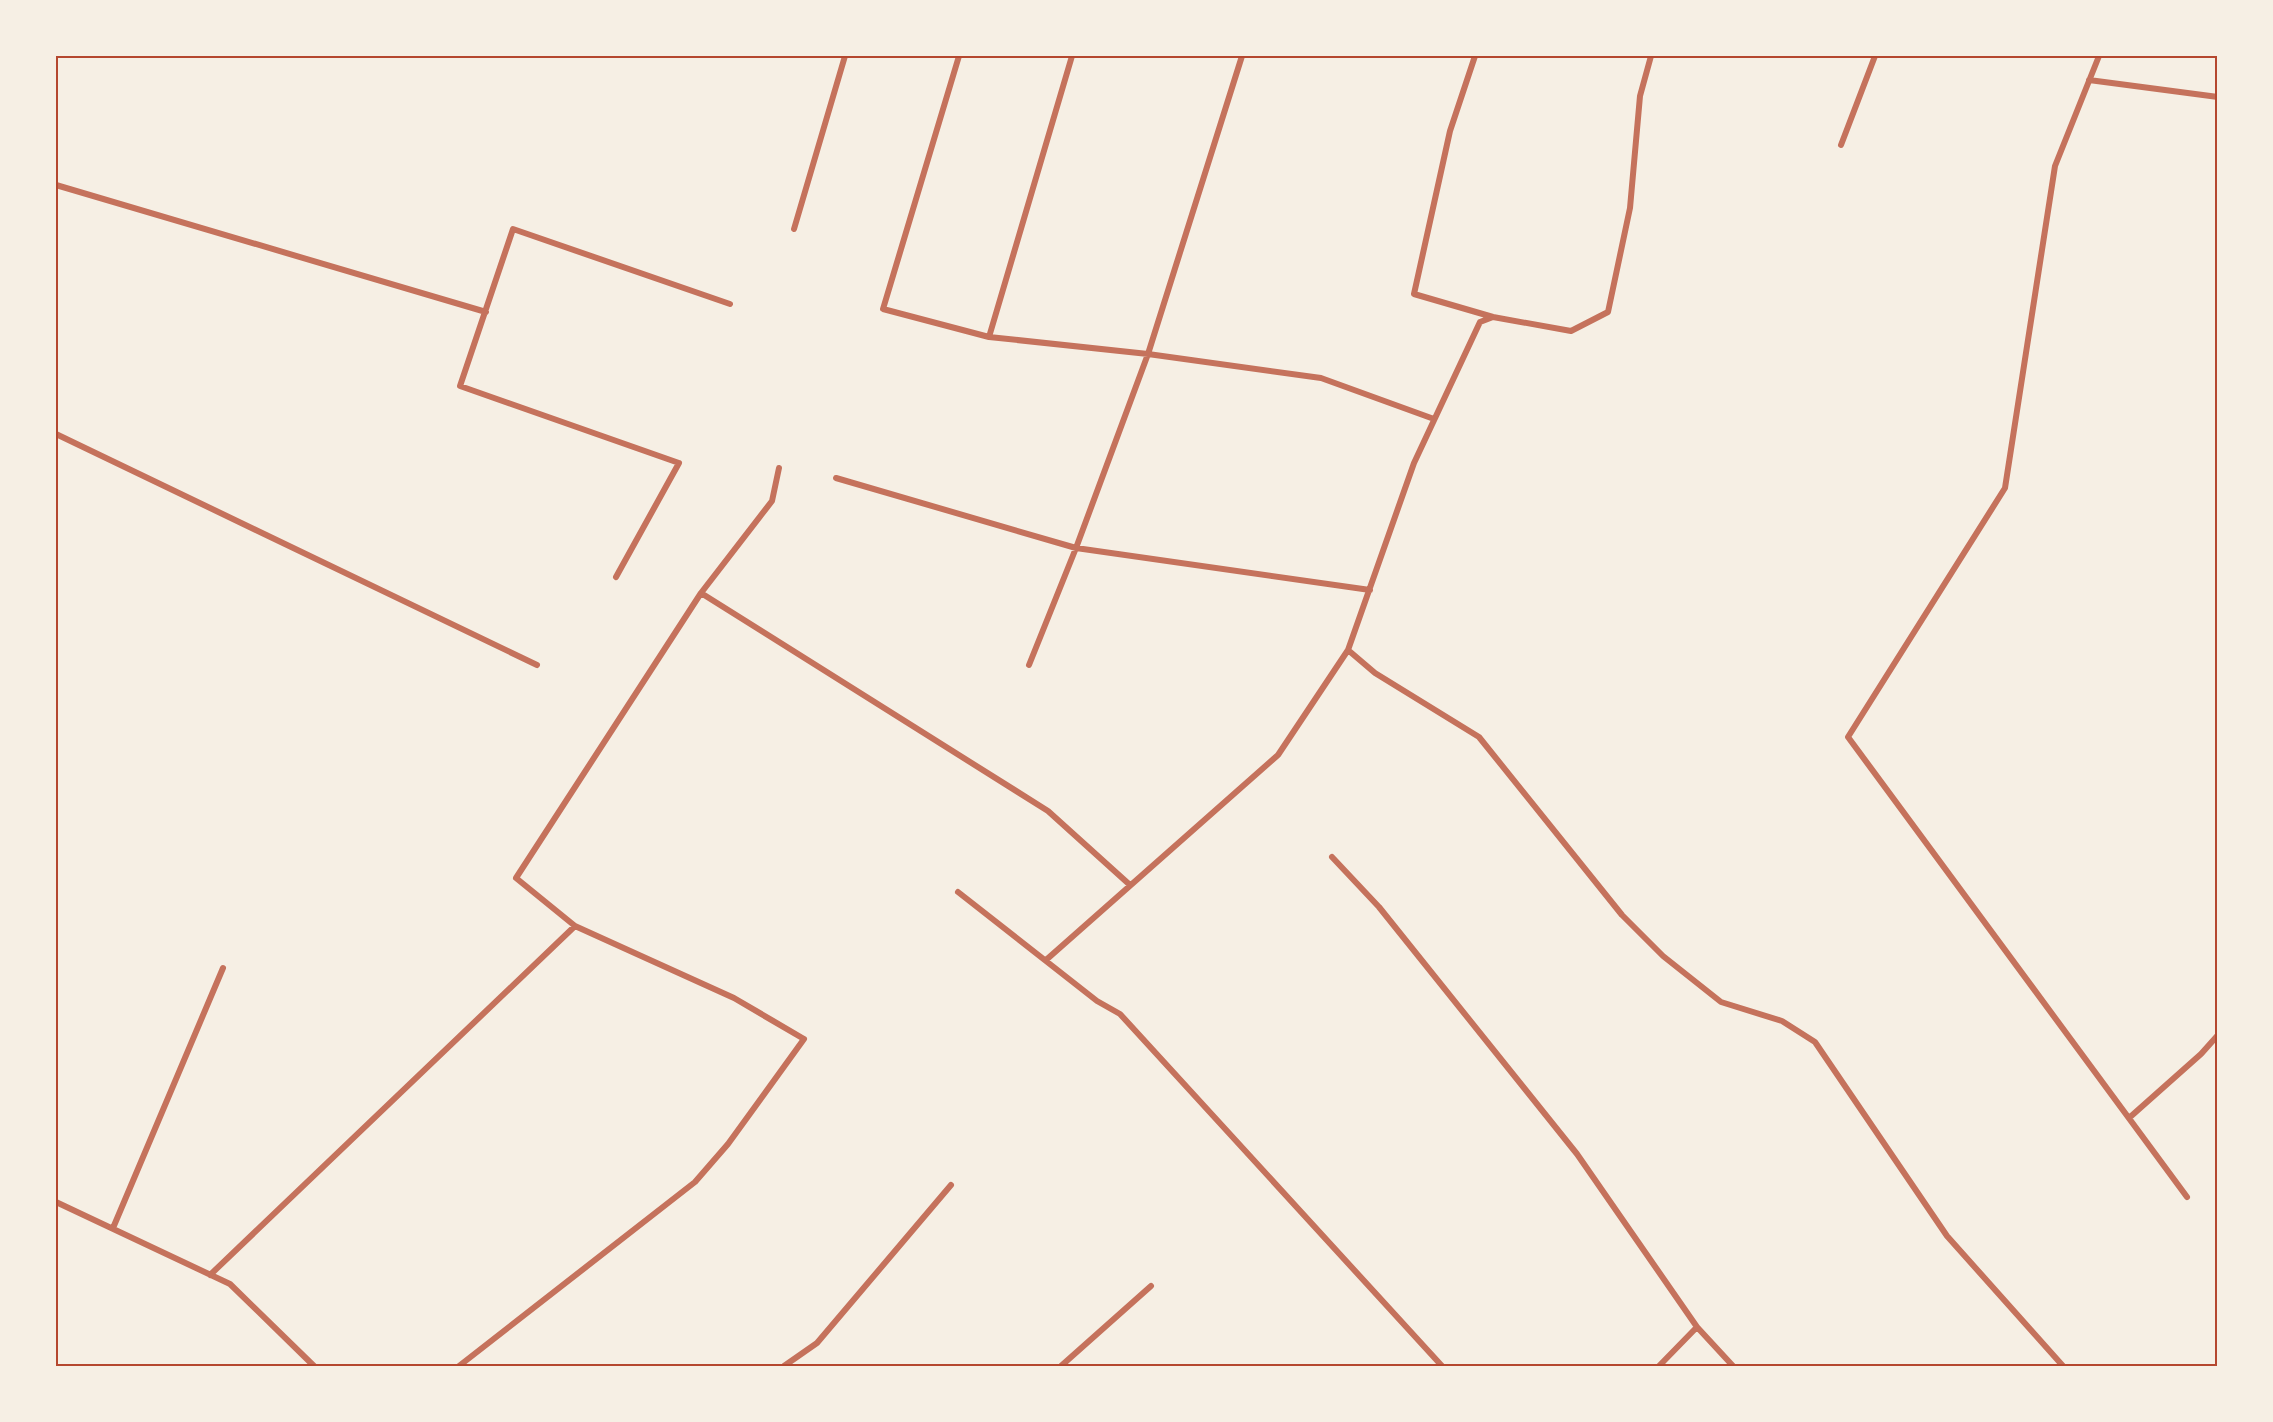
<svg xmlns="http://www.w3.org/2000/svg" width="2273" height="1422" font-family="Helvetica,sans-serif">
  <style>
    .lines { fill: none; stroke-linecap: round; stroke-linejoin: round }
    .minor { stroke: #c5725c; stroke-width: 6 }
    .neatline { fill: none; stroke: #b5482f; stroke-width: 2 }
  </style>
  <rect width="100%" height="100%" fill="#f6efe4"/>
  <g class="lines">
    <path class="minor" d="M959 56 883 309 989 337 1148 354 1321 378 1434 419
      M1475 56 1450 131 1414 294 1493 317 1571 331 1608 312 1630 208 1640 96 1651 56
      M2099 56 2055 166 2005 488 1848 737 2187 1197
      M2089 80 2218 97
      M1841 145 1875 56
      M56 185 486 312
      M794 229 845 56
      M989 337 1072 56
      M56 434 537 665
      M836 478 1076 548 1370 590
      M616 577 679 463 460 386 513 229 730 304
      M701 593 1048 811 1130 885
      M1348 650 1375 673 1479 737 1622 915 1663 956 1721 1002 1782 1021 1815 1042 1947 1236 2063 1366
      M1029 665 1076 548 1148 354 1242 56
      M1332 857 1379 907 1577 1154 1697 1327 1733 1366
      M958 892 1097 1001 1120 1014 1442 1366
      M1046 960 1278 755 1348 650 1414 463 1480 322 1493 317
      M2129 1118 2201 1054 2218 1035
      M56 1202 230 1284 314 1366
      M113 1228 223 968
      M210 1275 575 926
      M459 1366 695 1182 728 1144 804 1039 734 998 575 926 516 878 701 593 772 501 779 468
      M784 1366 817 1343 951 1185
      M1061 1366 1151 1286
      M1659 1366 1697 1327"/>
  </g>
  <rect width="2273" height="1422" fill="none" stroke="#f6efe4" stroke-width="114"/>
  <rect x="57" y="57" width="2159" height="1308" class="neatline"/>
</svg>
